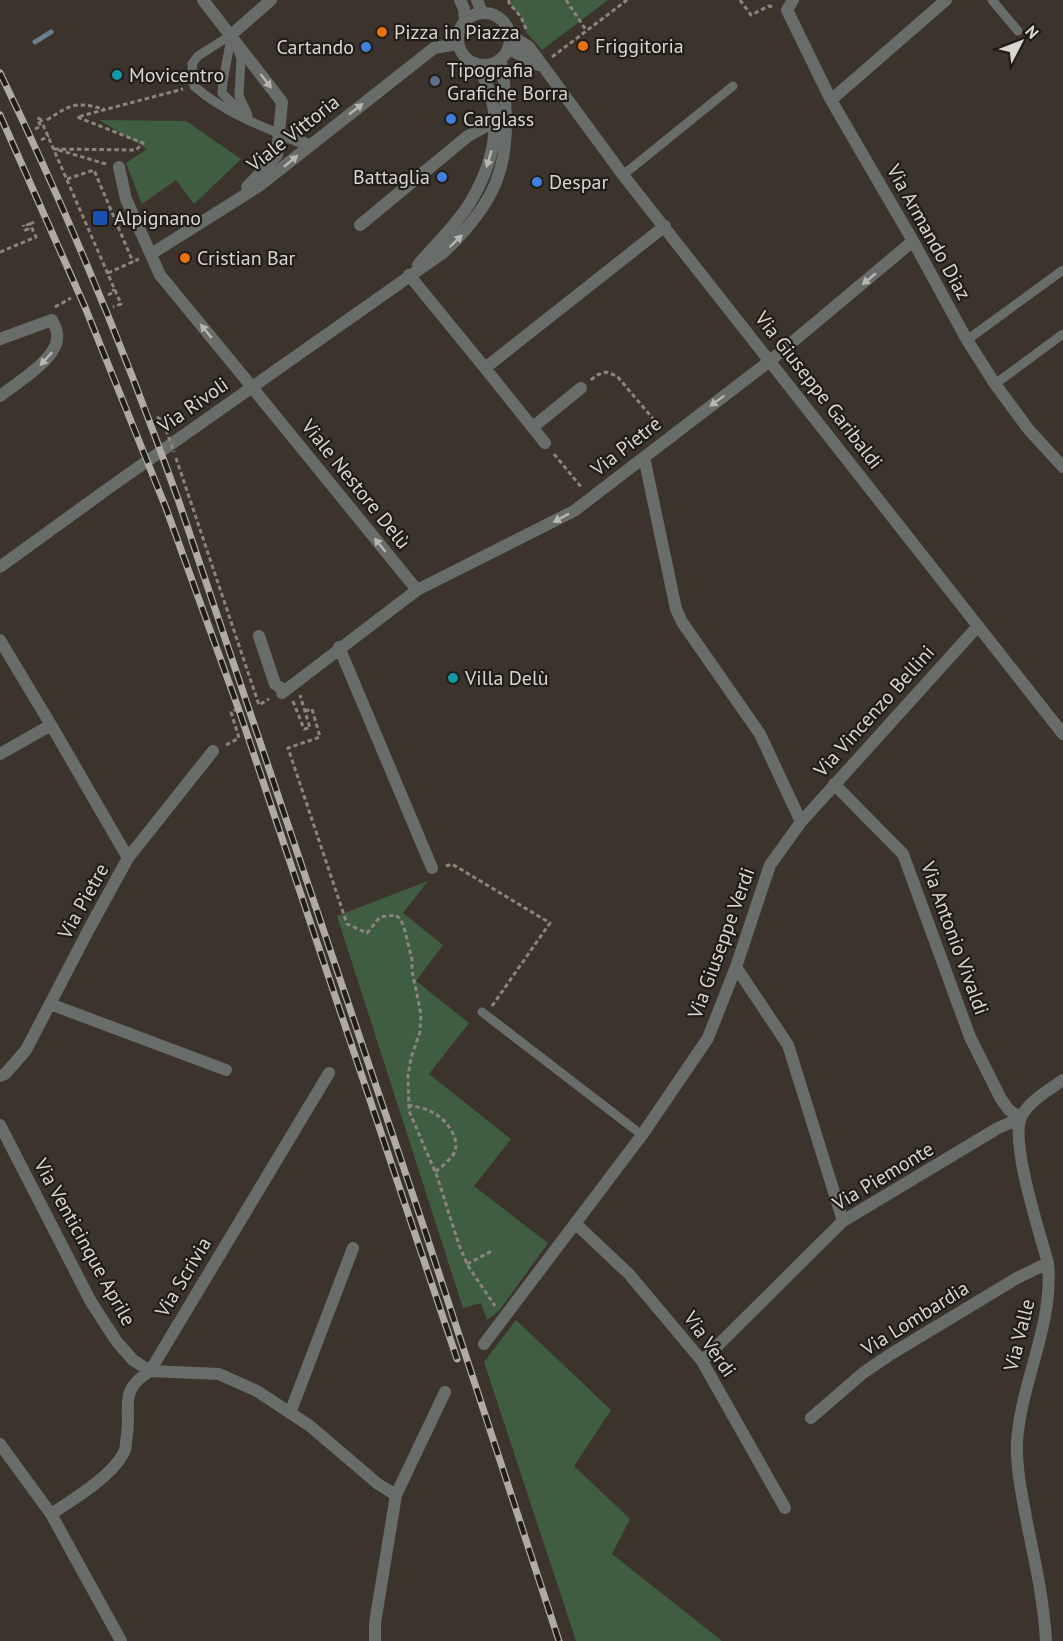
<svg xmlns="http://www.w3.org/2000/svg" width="1063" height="1641" font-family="'PT Sans',sans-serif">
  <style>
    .green { fill: #3f5d41 }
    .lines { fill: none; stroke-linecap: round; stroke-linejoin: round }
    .stream { stroke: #697f90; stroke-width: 5 }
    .path { stroke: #8b847e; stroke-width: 3; stroke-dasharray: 4.5 3; stroke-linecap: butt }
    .service { stroke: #686d6a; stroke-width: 9 }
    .minor { stroke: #686d6a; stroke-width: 12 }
    .tertiary { stroke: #686d6a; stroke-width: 12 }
    .rail-casing { stroke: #afaaa4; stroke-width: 7 }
    .rail { stroke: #201d19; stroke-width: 4.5; stroke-dasharray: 14; stroke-linecap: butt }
    .path-bridge { stroke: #8b847e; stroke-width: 3; stroke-dasharray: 4.5 3; stroke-linecap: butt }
    .minor-bridge { stroke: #686d6a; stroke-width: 12 }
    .oneway { fill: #b8b6b1 }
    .food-dot { fill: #e8710a; stroke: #201d19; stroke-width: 2 }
    .shop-dot { fill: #3f7fe0; stroke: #201d19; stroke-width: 2 }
    .culture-dot { fill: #0f9aa8; stroke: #201d19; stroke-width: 2 }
    .service-dot { fill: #5c6f8a; stroke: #201d19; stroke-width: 2 }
    .transit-dot { fill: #1a4fb4; stroke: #201d19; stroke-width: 2 }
    .labels { text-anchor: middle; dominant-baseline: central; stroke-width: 4.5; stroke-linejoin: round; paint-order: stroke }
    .poi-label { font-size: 20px; fill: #dad5d0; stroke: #201d19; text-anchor: start }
    .street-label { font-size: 20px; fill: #dad5d0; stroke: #201d19 }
  </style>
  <rect width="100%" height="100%" fill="#3c342c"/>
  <path class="green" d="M513 0H608L542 50 527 33 521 17 509 3Z
    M99 120 186 121 241 159 194 204 176 180 142 204 126 163 147 149Z
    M428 881 403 913 443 945 416 981 469 1023 429 1074 511 1139 474 1186 548 1243 499 1311 487 1320 481 1303 463 1308 337 916Z
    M516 1320 611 1410 574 1466 630 1519 612 1554 722 1641H576L484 1362Z"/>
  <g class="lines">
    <path class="stream" d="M35 42 51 32"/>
    <path class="path" d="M509 0V3L521 17 526 29
      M566 0 586 30
      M740 0 751 15 769 6 774 7
      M552 57 627 0
      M40 118 121 304 113 307
      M47 120C73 103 75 102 104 109
      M35 129 41 126 37 119 40 118
      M41 140 49 136
      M106 164 55 149 136 150 143 143 77 117 183 89
      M67 179 94 170 133 262
      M30 224 36 221
      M0 252 36 237 30 224 27 225 28 229 25 230 23 225
      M108 273 139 259
      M108 295 114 292 113 289
      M55 307 71 298
      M591 380 597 375 606 372 617 376 660 427
      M157 417 163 421 166 430
      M554 454 582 488
      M176 458 259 705 269 699
      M293 701 304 729 310 728 300 695
      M305 711 312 709 320 737 288 748 347 924 367 933 380 917 396 915 401 920 405 931 412 960V971L421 1014 420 1032 411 1058 408 1075 409 1111 437 1176 459 1245 468 1266 495 1306
      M226 745 239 738 231 712 237 709
      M446 866 452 864 550 923 492 1006
      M408 1105C416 1107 425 1108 432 1112 444 1118 460 1136 455 1151 452 1159 442 1166 435 1172
      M467 1264 492 1251"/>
    <path class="service" d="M992 0 1018 31
      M231 35 198 56 192 64 194 86C219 108 249 122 281 134
      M231 35C229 55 223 73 222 93L245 116
      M237 48 241 58 239 96 248 115
      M623 175 733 86
      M967 340 1063 270
      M995 384 1063 334
      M482 1012 642 1135"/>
    <path class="minor" d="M203 0 282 102 277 155 247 187
      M793 0 787 10 831 100 913 241 967 340 995 384 1029 430 1063 467
      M231 35 271 0
      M831 100 946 0
      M281 134 309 145
      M119 167 126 199 160 275 243 376
      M360 225 468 136 494 122
      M151 254 259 186 434 48 458 44
      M409 275 485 368 665 226
      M0 339 52 320C54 324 57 329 57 334 61 357 16 383 0 396
      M485 368 545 443
      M264 402 417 590
      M533 427 581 388
      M644 457 676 609 682 622 760 734 801 822
      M259 636 275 684 284 690
      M0 640 51 725
      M339 647 432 868
      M282 693 417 590 574 511 771 360 913 241
      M0 754 51 725 128 858
      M834 784 903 854 970 1037 1001 1099 1009 1110 1021 1118
      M736 967 788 1045 843 1221
      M50 1004 226 1070
      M0 1076 5 1074 26 1050 89 929 128 858 213 751
      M0 1125 91 1302 117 1342 133 1360 150 1371 219 1374 257 1391 310 1426 378 1484 396 1495
      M575 1223 629 1274 702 1361 785 1508
      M484 1344 642 1135 708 1038 736 967 770 865 801 822 978 626
      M702 1361 843 1221 998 1128 1021 1118
      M290 1413 353 1248
      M811 1418 863 1373 891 1354 1017 1278 1048 1263
      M0 1444 51 1514 121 1641
      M51 1514C72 1500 111 1477 123 1454 125 1451 126 1445 126 1441 133 1408 116 1392 150 1371L329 1073
      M375 1641V1623L396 1495 445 1392
      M1046 1641C1044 1603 1036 1566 1028 1528 1023 1500 1016 1471 1017 1442 1021 1381 1054 1325 1048 1263 1040 1234 1010 1142 1021 1117 1029 1101 1049 1090 1063 1080"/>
    <path class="tertiary" d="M460 0 464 9 465 21
      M477 0 482 13
      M458 39a26 26 0 1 1 52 0a26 26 0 1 1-52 0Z
      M509 34 529 47 623 175 1063 734
      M508 48 538 65
      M418 265C435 244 457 225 471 201 497 157 506 107 475 63
      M0 567 106 490 444 252C493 205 511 169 505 100 504 85 505 75 500 59"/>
    <defs>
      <path id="rail" d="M0 73C68 213 127 356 179 502L425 1231 559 1641
        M0 115 85 307 166 508 240 713 457 1359"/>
    </defs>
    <use href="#rail" class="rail-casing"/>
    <use href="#rail" class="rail"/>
    <path class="path-bridge" d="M166 430 174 452"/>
    <path class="minor-bridge" d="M243 376 264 402"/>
  </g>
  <defs><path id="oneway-solid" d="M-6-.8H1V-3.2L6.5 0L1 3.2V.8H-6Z" transform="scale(1.5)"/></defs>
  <g class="oneway">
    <use href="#oneway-solid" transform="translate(266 81) rotate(52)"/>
    <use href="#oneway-solid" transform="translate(356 109) rotate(-38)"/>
    <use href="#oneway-solid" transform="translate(489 159) rotate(106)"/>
    <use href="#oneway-solid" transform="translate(291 161) rotate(-40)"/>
    <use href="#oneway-solid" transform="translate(456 241) rotate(-44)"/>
    <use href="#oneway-solid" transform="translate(869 279) rotate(140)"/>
    <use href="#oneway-solid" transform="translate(206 331) rotate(-129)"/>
    <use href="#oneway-solid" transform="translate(46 359) rotate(132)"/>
    <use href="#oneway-solid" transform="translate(717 401) rotate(143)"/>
    <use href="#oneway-solid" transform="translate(561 518) rotate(151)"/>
    <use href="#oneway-solid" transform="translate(380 545) rotate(-129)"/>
  </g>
  <g class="food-dot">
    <circle cx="382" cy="32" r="6"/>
    <circle cx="583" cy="46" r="6"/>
    <circle cx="185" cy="258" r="6"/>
  </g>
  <g class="shop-dot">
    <circle cx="366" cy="47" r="6"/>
    <circle cx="451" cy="119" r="6"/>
    <circle cx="442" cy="177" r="6"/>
    <circle cx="537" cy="182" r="6"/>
  </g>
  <g class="culture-dot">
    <circle cx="117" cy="75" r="6"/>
    <circle cx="453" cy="678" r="6"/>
  </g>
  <circle class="service-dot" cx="435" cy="81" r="6"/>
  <rect class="transit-dot" x="92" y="210" width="16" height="16" rx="3"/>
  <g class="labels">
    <g class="poi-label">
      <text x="394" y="32">Pizza in Piazza</text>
      <text x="595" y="46">Friggitoria</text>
      <text x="354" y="47" text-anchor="end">Cartando</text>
      <text x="447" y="70">Tipografia<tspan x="447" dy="23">Grafiche Borra</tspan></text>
      <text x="129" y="75">Movicentro</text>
      <text x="463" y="119">Carglass</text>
      <text x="430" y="177" text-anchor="end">Battaglia</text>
      <text x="549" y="182">Despar</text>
      <text x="114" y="218">Alpignano</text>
      <text x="197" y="258">Cristian Bar</text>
      <text x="465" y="678">Villa Delù</text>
    </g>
    <g class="street-label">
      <text transform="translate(293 133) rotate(-38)">Viale Vittoria</text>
      <text transform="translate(929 232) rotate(61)">Via Armando Diaz</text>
      <text transform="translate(819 390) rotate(52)">Via Giuseppe Garibaldi</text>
      <text transform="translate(193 405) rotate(-35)">Via Rivoli</text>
      <text transform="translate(626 446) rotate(-38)">Via Pietre</text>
      <text transform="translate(356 484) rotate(51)">Viale Nestore Delù</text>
      <text transform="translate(874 711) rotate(-48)">Via Vincenzo Bellini</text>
      <text transform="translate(83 901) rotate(-61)">Via Pietre</text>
      <text transform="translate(955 938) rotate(70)">Via Antonio Vivaldi</text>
      <text transform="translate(721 943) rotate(-70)">Via Giuseppe Verdi</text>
      <text transform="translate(883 1176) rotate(-31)">Via Piemonte</text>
      <text transform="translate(85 1242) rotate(61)">Via Venticinque Aprile</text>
      <text transform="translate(183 1277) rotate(-59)">Via Scrivia</text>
      <text transform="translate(915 1318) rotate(-32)">Via Lombardia</text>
      <text transform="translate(1019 1335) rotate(-76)">Via Valle</text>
      <text transform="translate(710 1344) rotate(55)">Via Verdi</text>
    </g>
  </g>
  <g transform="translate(1021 42) rotate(48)" stroke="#201d19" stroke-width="4.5" paint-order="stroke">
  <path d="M0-4.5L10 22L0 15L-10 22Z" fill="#dad5d0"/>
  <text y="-9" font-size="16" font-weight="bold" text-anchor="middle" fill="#dad5d0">N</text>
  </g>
</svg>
